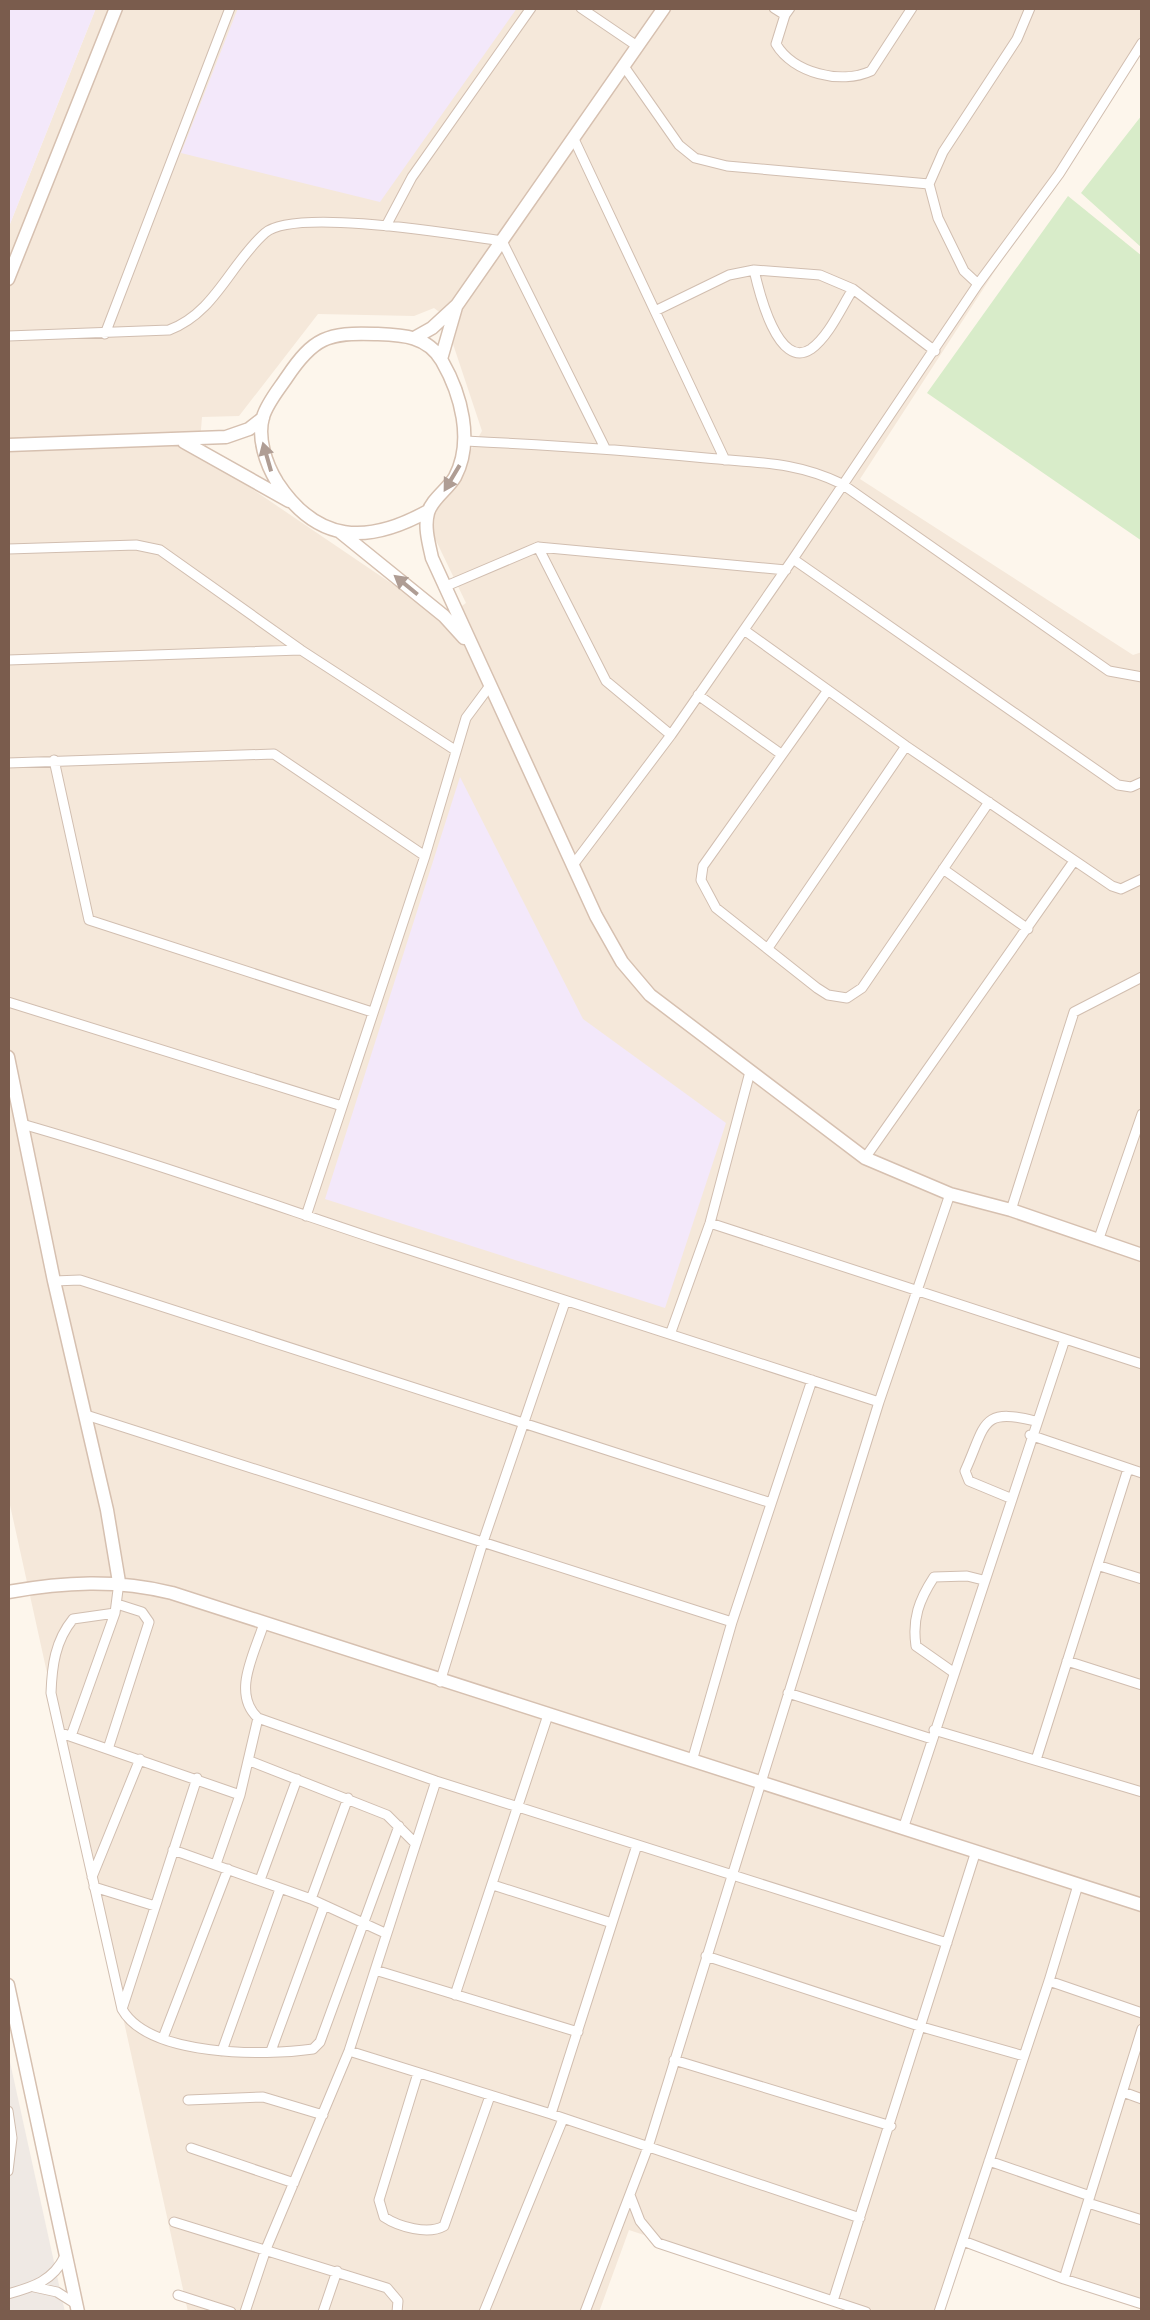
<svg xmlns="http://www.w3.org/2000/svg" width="1150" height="2320" font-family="'Work Sans',sans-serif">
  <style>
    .residential { fill: #f5e8da; fill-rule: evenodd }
    .industrial { fill: #efe9e4 }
    .education { fill: #f3e8fa }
    .green { fill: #d8ecc9 }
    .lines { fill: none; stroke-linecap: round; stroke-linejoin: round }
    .street-casing { stroke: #d1beb0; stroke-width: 11 }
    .secondary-casing { stroke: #d6c0b0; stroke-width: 15 }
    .street { stroke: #fff; stroke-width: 9 }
    .secondary { stroke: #fff; stroke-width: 12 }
    .oneway { fill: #af9d94 }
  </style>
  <rect width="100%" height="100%" fill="#fdf6ec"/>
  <path class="residential" d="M96 8H1142V44L860 479 1133 655 1142 652V2308L963 2247 938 2312H877L629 2230 599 2312H188L8 1496V229ZM434 308 458 326 453 344 482 431 428 524 466 603 444 619 199 453 202 417 239 416 318 314 414 316Z"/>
  <path class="industrial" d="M8 2053 65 2312H8Z"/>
  <path class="education" d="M8 8H96L8 229Z
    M238 8H517L380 202 181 153Z
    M460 777 583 1019 726 1123 665 1308 325 1199Z"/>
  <path class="green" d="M1142 115V248L1081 193Z
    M1068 196 1142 256V541L927 393Z"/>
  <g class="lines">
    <defs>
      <path id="street" d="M581 8 637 46
        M774 8 785 15 790 8
        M785 15 776 44C793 73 841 85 871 71L912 8
        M623 65 679 145 695 158 727 166 929 184
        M573 137 725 460
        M386 226 412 177 531 8
        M754 270C759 292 778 371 811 349 829 336 841 308 853 289
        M978 284 964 271 938 218 929 184 943 152 1017 39 1030 8
        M655 311 729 275 754 270 820 275 853 289 935 351
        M105 334 230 8
        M8 336 169 330C215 313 230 264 265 233 294 207 459 235 502 241L605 448
        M466 441C546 445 626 450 706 458 756 463 795 461 842 484L1109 671 1142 677
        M538 547 606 681 671 735
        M8 549 136 545 160 550 301 650 455 750
        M793 559 1118 785 1131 787 1142 782
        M444 587 538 547 786 570
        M744 630 906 746 1112 886 1121 889 1142 879
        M8 660 301 650
        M828 690 703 866 701 880 716 908 817 988 828 995 847 998 862 988 989 802
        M698 695 781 754
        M54 760 89 920 372 1012
        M8 763 274 754 425 856
        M573 865 671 735 793 559 978 284 1059 174 1142 43
        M943 869 1028 929
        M768 948 906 746
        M8 1002 342 1106
        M22 1124C144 1159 262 1201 382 1241 547 1296 713 1349 879 1402
        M865 1158 1074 861
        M1011 1210 1074 1012 1142 977
        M306 1216 425 856 466 718 489 687
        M710 1223 1142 1364
        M1098 1241 1142 1114
        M54 1281 80 1280 771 1503
        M671 1332 710 1223 750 1072
        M86 1415 732 1622
        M1030 1435 1142 1473
        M1010 1498 969 1481 965 1471C986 1425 980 1407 1035 1421
        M1100 1566 1142 1579
        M115 1613 73 1619C55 1641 52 1666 51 1693L122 2009C149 2057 265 2056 313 2049L320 2042 399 1826
        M264 1623C255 1653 231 1693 258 1718L436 1781 947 1943
        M1067 1661 1142 1685
        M953 1672 916 1646C912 1619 919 1600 934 1577L967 1576 983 1580
        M440 1682 483 1542 565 1302
        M788 1693 932 1739
        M934 1730 1142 1792
        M61 1733 240 1795
        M71 1736 115 1613 119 1582
        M108 1749 149 1622 142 1612 117 1604
        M1036 1760 1128 1469
        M250 1761 387 1815 415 1843
        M692 1761 732 1622 812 1380
        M903 1829 1065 1339
        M173 1850 311 1899 385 1933
        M216 1864 240 1795 258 1718
        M92 1877 140 1759
        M260 1880 297 1779
        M493 1885 612 1923
        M94 1887 155 1906
        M311 1899 348 1798
        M706 1956 922 2027 1024 2056
        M375 1970 578 2032
        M1049 1981 1142 2013
        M455 1995 548 1715
        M123 2006 197 1778
        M163 2038 228 1869
        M222 2051 280 1889
        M271 2051 324 1906
        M349 2051 551 2114 860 2218
        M674 2060 891 2126
        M418 2073 379 2200 384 2217C399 2227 428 2235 444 2226L490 2096
        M1123 2092 1142 2099
        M188 2100 263 2097 323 2115
        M8 2111 12 2138 8 2171
        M551 2114 637 1845
        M191 2148 294 2183
        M989 2161 1090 2196
        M630 2195 640 2221 658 2243 866 2312
        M1088 2203 1142 2220
        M174 2222 387 2288 398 2301 397 2312
        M963 2241 1064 2279 1142 2304
        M1064 2279 1142 2029
        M34 2287 57 2292 76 2304
        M8 2294C33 2287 53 2281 65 2256
        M178 2295 231 2312
        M833 2301 975 1854
        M245 2312 266 2249 349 2051 436 1781
        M323 2312 337 2271
        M484 2312 563 2119
        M585 2312 648 2147 879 1402 950 1194
        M939 2312 1049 1981 1078 1885"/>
      <path id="secondary" d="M8 279 116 8
        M416 337 432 328 457 305 664 8
        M441 359 456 307
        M184 442 289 501
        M8 445 226 437 249 429 263 418
        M428 511C367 545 317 543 277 482 266 464 257 438 263 417 267 403 279 389 287 377 313 338 328 332 375 334 401 335 427 335 442 361 461 394 474 441 455 477 448 489 431 500 428 513 424 527 429 544 432 558L596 916 622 962 650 995 865 1158 950 1194 1011 1210 1142 1255
        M339 531 444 616 464 638
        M8 1057 54 1281 107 1510 119 1582
        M8 1592C64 1582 116 1579 172 1593L1142 1905
        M8 1985 78 2312"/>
    </defs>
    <use href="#street" class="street-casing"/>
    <use href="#secondary" class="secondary-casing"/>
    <use href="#street" class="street"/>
    <use href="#secondary" class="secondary"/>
  </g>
  <defs><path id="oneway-solid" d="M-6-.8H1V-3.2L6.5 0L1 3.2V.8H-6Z" transform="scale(2.5)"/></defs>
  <g class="oneway">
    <use href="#oneway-solid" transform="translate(267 457) rotate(-106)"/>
    <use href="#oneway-solid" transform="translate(452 478) rotate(121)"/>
    <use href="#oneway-solid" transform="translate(406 585) rotate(-141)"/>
  </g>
  <rect width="1150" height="2320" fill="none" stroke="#7a5c4d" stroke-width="20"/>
</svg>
